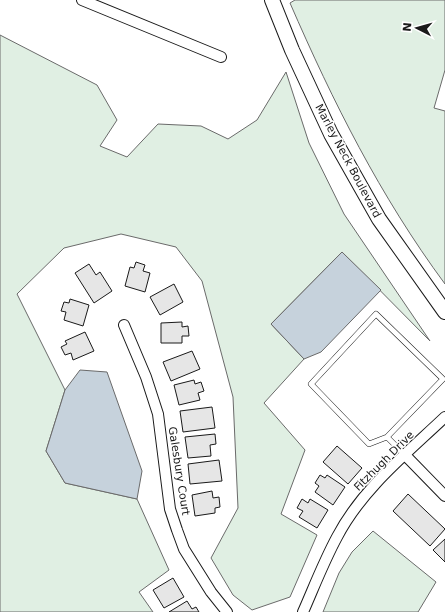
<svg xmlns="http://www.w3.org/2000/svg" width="445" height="612" font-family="'DejaVu Sans',sans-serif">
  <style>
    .green { fill: #e0efe3; stroke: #6a6a6a }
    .water { fill: #c6d2dc; stroke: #6a6a6a }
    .building { fill: #e6e6e6; stroke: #1a1a1a }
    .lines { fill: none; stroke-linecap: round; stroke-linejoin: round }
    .lane-casing { stroke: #1a1a1a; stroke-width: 6 }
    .street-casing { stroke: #1a1a1a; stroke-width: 12 }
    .secondary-casing { stroke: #1a1a1a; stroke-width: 16 }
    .lane { stroke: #fff; stroke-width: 5 }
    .street { stroke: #fff; stroke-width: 10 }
    .secondary { stroke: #fff; stroke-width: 14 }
    .labels { text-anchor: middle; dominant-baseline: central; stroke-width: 3; stroke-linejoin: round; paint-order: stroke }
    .street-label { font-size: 11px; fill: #1a1a1a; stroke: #fff }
  </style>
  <rect width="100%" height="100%" fill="#fff"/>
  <path class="green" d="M295 0H445V70L434 108 445 111V284C380 196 333 102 290 3Z
    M0 35 97 85 117 120 100 146 127 157 158 124 201 126 228 139 257 120 286 72 309 143 344 214 430 341 342 252 271 324 304 359 264 403 305 450 281 514 317 535 290 597 252 610 233 595 211 558 238 508 233 397 202 281 176 247 121 234 64 248 17 294 65 390 46 451 65 483 137 499 169 570 139 592 153 612H0Z
    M373 531 436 582 418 612H323L339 573 352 552Z"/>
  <path class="water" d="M342 252 381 290 321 352 304 359 271 324Z
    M80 370 107 372 142 471 137 499 65 483 46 451 65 390Z"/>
  <path class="building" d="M136 262 145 265 143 271 150 273 145 292 125 286 130 267 134 268Z
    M89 264 96 275 100 272 112 291 94 303 75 273Z
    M174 284 183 302 160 315 150 297Z
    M70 299 89 305 83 326 64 320 66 312 61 311 64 302 69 303Z
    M182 322V327L188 326 189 336H182V343H161V323Z
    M85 332 94 351 73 360 71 353 65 355 61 347 67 344 65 341Z
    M192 351 200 369 171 381 163 362Z
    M194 380 195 384 201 382 204 391 198 393 200 400 179 405 174 385Z
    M212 407 215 428 183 432 180 411Z
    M215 434 216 444 210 445 211 456 188 458 185 437Z
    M337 446 362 468 348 484 323 462Z
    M219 460 222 481 190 484 188 464Z
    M320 475 325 478 327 475 345 487 333 505 315 492 319 486 315 483Z
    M212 491 213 498 219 497 220 507 215 508V513L195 516 192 495Z
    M408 494 445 529 430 546 393 511Z
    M302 499 308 503 310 499 328 510 317 528 299 517 303 511 297 508Z
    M445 539V562L433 550Z
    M173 578 184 597 164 608 153 590Z
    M187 601 192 609 196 607 199 612H169Z"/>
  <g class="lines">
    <defs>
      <path id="lane" d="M387 437 369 444 311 384 376 314 443 379 387 437 405 455"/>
      <path id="street" d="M82 0 221 57
        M124 325 146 377 158 414 170 509 177 530 184 549 211 592 227 612
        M405 455 445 496
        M303 612C314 587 324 561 337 537 362 489 406 454 445 417"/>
      <path id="secondary" d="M272 0 292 50 331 134 379 219 445 312"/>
    </defs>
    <use href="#lane" class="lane-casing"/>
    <use href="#street" class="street-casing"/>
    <use href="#secondary" class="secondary-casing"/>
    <use href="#lane" class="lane"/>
    <use href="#street" class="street"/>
    <use href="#secondary" class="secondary"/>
  </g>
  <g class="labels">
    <g class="street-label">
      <text transform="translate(348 161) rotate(62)">Marley Neck Boulevard</text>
      <text transform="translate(384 461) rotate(-45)">Fitzhugh Drive</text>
      <text transform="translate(179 471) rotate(81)">Galesbury Court</text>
    </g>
  </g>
  <g transform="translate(417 28) rotate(276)" stroke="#ffffff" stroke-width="3" paint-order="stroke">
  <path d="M0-3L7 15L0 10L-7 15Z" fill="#1a1a1a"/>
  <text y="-6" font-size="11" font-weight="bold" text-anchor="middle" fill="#1a1a1a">N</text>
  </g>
</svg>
